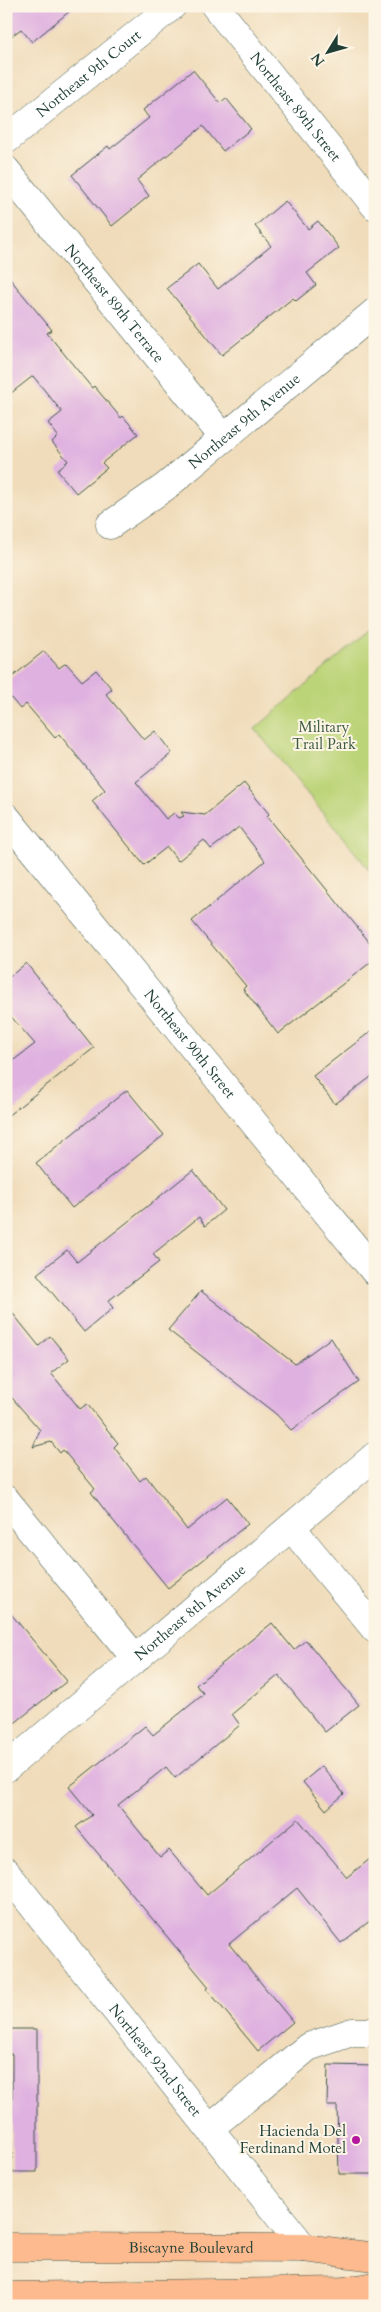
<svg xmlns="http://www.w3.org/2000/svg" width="381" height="2312" font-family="Cardo,serif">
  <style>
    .green { fill: #bcd478; stroke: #6e8856 }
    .building { fill: #dfb1e0 }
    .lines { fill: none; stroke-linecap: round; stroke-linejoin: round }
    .minor-casing { stroke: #3e5548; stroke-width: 29 }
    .major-casing { stroke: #3e5548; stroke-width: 29 }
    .minor { stroke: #fff; stroke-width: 28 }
    .major { stroke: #fcba8e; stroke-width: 28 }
    .poi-dot { fill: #b5179e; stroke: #fcf5e5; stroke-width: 2 }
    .labels { text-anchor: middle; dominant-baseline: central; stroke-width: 4; stroke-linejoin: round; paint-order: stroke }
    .street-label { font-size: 15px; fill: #1f3d34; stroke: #fcf5e5 }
    .park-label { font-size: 15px; fill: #3e5b42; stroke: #fcf5e5 }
    .poi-label { font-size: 15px; fill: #1f3d34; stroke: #fcf5e5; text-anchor: end }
  </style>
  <rect width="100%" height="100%" fill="#fcf5e5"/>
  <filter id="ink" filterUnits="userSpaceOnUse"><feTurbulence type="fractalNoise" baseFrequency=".02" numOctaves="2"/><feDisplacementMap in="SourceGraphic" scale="10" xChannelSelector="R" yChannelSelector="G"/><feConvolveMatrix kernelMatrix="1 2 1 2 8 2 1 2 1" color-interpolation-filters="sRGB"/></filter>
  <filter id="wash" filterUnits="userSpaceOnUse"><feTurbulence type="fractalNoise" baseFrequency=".0096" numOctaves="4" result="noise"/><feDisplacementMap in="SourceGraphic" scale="20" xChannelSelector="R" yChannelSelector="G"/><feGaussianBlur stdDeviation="1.12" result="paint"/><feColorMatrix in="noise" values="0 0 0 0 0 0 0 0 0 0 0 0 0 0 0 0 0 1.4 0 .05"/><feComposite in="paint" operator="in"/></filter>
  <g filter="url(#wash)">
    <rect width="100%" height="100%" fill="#f0dcba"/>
    <path class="green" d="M375 625V877L255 729Z"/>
    <g id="blocks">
      <path class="building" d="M6 6H76L32 42 21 29 6 40Z
        M193 70 220 103 226 98 251 129 223 151 203 126 137 180 149 196 112 226 72 175 108 146 110 149 149 118 143 110Z
        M285 201 308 229 318 221 339 248 307 273 316 285 296 301 293 298 222 355 167 288 198 264 218 289 271 246 255 226Z
        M6 274 52 330 47 333 92 388 94 386 121 418 123 416 138 434 102 463 107 468 76 493 57 470 68 461 52 442 58 436 48 423 62 412 33 376 6 397Z
        M44 651 59 668 66 663 82 681 96 670 112 689 106 694 144 740 155 731 172 753 136 782 166 819 174 813 179 818 184 816 181 812 205 815 244 783 269 814 267 816 375 949V959L278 1034 243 989 246 986 192 921 265 861 239 827 211 849 204 840 178 861 167 847 144 865 92 801 105 790 59 734 55 738 26 704 20 709 6 692V682Z
        M26 963 94 1048 6 1117V1066L35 1044 6 1011V980Z
        M375 1028V1074L335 1104 313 1076Z
        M127 1090 164 1135 72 1208 36 1163Z
        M193 1170 224 1210 205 1226 199 1217 153 1254 159 1262 108 1301 113 1308 84 1332 37 1274 67 1250 77 1262Z
        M201 1291 295 1364 331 1338 359 1382 291 1430 276 1414 168 1330Z
        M6 1305 39 1346 50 1336 69 1359 51 1373 80 1409 87 1404 118 1443 114 1447 140 1481 146 1476 187 1530 227 1497 248 1524 168 1588 107 1513 91 1492 95 1489 63 1450 60 1453 51 1442 33 1447 40 1430 6 1391Z
        M6 1608 67 1681 6 1730Z
        M272 1623 294 1650 306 1640 359 1705 325 1732 279 1675 232 1714 240 1725 175 1778 166 1767 118 1805 160 1857 169 1850 207 1895 298 1819 347 1877 375 1855V1917L341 1943 297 1888 229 1944 293 2022 258 2051 207 1989 209 1987 76 1827 92 1815 69 1787 145 1726 153 1735 204 1694 196 1685Z
        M322 1766 344 1794 326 1810 303 1782Z
        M6 2029H37V2172H12V2054H6Z
        M328 2065 375 2066V2174H339L337 2106H327Z"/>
    </g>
  </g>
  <g filter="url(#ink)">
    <use href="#blocks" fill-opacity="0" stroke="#3e5548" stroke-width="1"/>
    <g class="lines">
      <defs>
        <g id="minor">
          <path id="s1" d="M215 6 375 206"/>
          <path id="s2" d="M6 140 172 6"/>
          <path id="s3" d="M6 170 224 438"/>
          <path id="s4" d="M110 525 165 487 375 312"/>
          <path id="s5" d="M6 817 375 1272"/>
          <path d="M6 1500 136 1659"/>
          <path d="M291 1527 375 1629"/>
          <path id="s6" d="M6 1768 375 1456"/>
          <path id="s7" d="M6 1872 304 2248"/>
          <path d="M210 2128 308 2047 352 2032H375"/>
        </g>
        <g id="major">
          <path id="s8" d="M6 2247 304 2248 375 2257"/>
          <path d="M6 2296 343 2291 375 2286"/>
        </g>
      </defs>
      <use href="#minor" class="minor-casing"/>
      <use href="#major" class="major-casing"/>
      <use href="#minor" class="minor"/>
      <use href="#major" class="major"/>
    </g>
  </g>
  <circle class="poi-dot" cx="356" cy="2140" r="5"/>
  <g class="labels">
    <g class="street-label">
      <text stroke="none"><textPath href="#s2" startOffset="106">Northeast 9th Court</textPath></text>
      <text stroke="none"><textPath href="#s1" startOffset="129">Northeast 89th Street</textPath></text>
      <text stroke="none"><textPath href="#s3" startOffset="172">Northeast 89th Terrace</textPath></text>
      <text stroke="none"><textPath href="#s4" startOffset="170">Northeast 9th Avenue</textPath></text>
      <text stroke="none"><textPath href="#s5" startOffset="292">Northeast 90th Street</textPath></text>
      <text stroke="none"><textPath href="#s6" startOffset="241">Northeast 8th Avenue</textPath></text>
      <text stroke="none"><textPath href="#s7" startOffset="240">Northeast 92nd Street</textPath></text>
      <text stroke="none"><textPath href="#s8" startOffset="185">Biscayne Boulevard</textPath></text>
    </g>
    <g class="park-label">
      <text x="324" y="727">Military<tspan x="324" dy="17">Trail Park</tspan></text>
    </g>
    <g class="poi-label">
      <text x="346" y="2131">Hacienda Del<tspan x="346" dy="17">Ferdinand Motel</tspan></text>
    </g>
  </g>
  <rect width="381" height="2312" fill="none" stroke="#fcf5e5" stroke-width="25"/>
  <g transform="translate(328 52) rotate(233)" stroke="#fcf5e5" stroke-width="4" paint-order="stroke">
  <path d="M0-4L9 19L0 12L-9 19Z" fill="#1f3d34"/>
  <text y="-8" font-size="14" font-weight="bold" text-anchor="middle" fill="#1f3d34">N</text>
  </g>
</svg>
